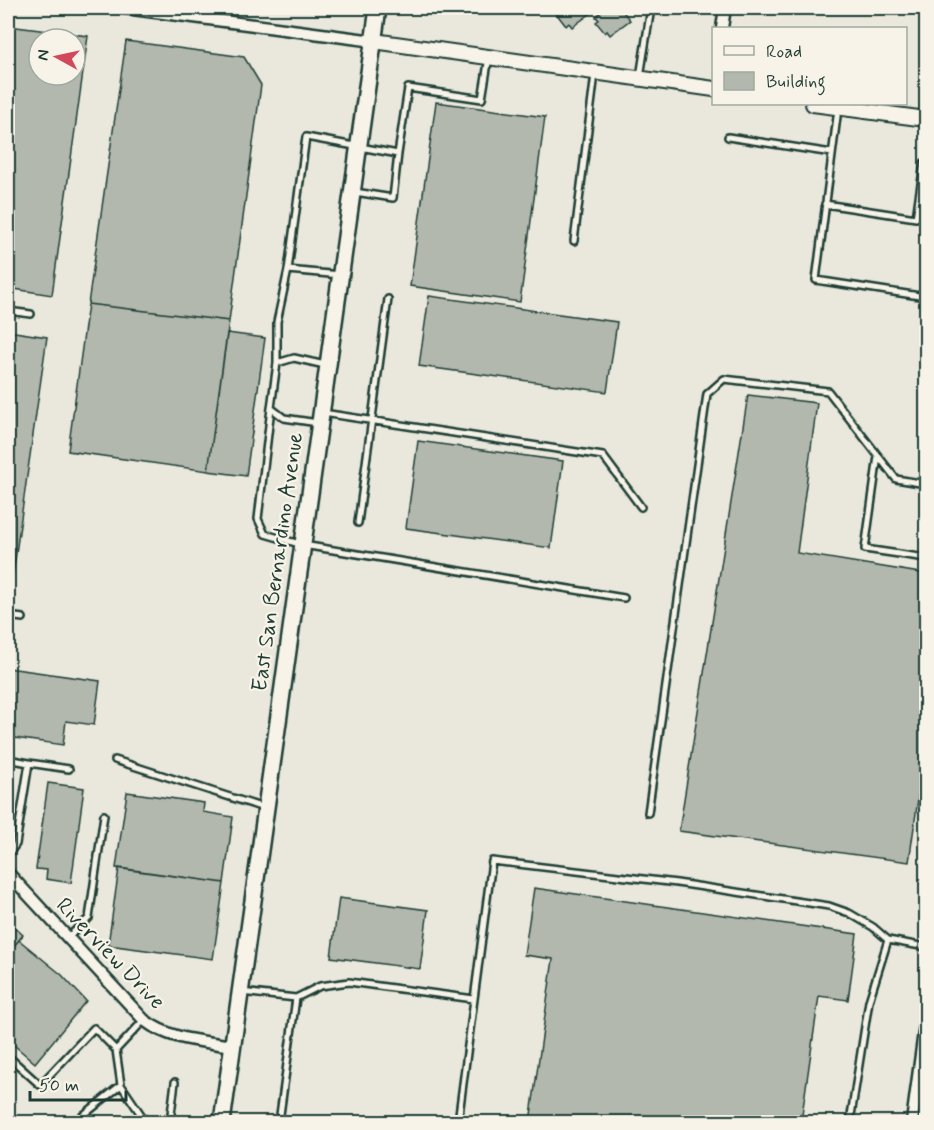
<svg xmlns="http://www.w3.org/2000/svg" width="934" height="1130" font-family="Mynerve,sans-serif">
  <style>
    .building { fill: #b2b8ae; stroke: #1f3d34; stroke-width: 1.5; fill-rule: evenodd }
    .lines { fill: none; stroke-linecap: round; stroke-linejoin: round }
    .service-casing { stroke: #1f3d34; stroke-width: 10 }
    .minor-casing { stroke: #1f3d34; stroke-width: 15 }
    .tertiary-casing { stroke: #1f3d34; stroke-width: 18 }
    .secondary-casing { stroke: #1f3d34; stroke-width: 20 }
    .service { stroke: #f7f3e8; stroke-width: 5 }
    .minor { stroke: #f7f3e8; stroke-width: 10 }
    .tertiary { stroke: #f7f3e8; stroke-width: 14 }
    .secondary { stroke: #f7f3e8; stroke-width: 15 }
    .labels { text-anchor: middle; dominant-baseline: central; stroke-width: 4.5; stroke-linejoin: round; paint-order: stroke }
    .street-label { font-size: 22px; fill: #1f3d34; stroke: #f7f3e8 }
  </style>
  <rect width="100%" height="100%" fill="#eae8dd"/>
  <filter id="ink" filterUnits="userSpaceOnUse"><feTurbulence type="fractalNoise" baseFrequency=".0167" numOctaves="2"/><feDisplacementMap in="SourceGraphic" scale="12" xChannelSelector="R" yChannelSelector="G"/><feConvolveMatrix kernelMatrix="1 2 1 2 8 2 1 2 1" color-interpolation-filters="sRGB"/></filter>
  <g filter="url(#ink)">
    <path class="building" d="M558 8H620L630 20 610 35 607 31 605 33 596 22 599 20 596 17 600 13 597 9 572 27 569 23 566 26 556 13 560 11Z
      M8 26 88 36 52 295 8 288ZM39 39H75V75H39Z
      M126 41 244 57 261 85 229 321 88 304Z
      M436 102 545 117 520 302 410 286Z
      M429 296 617 322 607 392 419 366Z
      M88 304 229 321 208 471 68 451Z
      M8 331 47 337 13 574 8 573Z
      M227 333 265 338 246 476 208 471Z
      M748 395 817 403 797 553 926 574V743L909 862 679 831Z
      M418 441 563 461 551 548 406 528Z
      M8 668 100 681 94 725 66 721 63 745 8 737Z
      M48 783 84 788 71 883 46 879 47 870 36 869Z
      M127 792 204 803 203 812 233 817 224 883 116 868Z
      M119 868 224 883 213 959 108 945Z
      M534 888 857 934 848 1000 819 996 801 1122H530L553 959 524 955Z
      M339 898 428 910 420 969 331 957Z
      M8 921 23 935 8 953Z
      M19 940 62 975 86 1001 35 1063 8 1040V953Z"/>
    <g class="lines">
      <defs>
        <path id="service" d="M640 77 651 8
          M838 109 816 280 926 297
          M728 137 832 153
          M355 192 393 198 398 154
          M825 204 916 218 924 163H926
          M574 241 595 74
          M288 270 306 137 398 154 408 88 482 99 489 57
          M8 311 31 314
          M277 363 294 358 325 365
          M271 408 258 519 265 534 303 545 624 598
          M323 413 603 456 641 507
          M318 423 284 418 271 408 277 363V322L288 270 340 275
          M878 456 865 549 926 558
          M358 523 388 299
          M8 616 23 618
          M8 759 29 763 16 844 8 855
          M115 760 264 808
          M29 763 69 769
          M648 813 707 394 724 379 828 391 896 479 926 484
          M67 938 89 918 104 815
          M241 992 296 998 320 986 349 982 474 999
          M144 1020 116 1050 121 1085 146 1122
          M8 1056 40 1085 94 1028 116 1050
          M915 1097 926 1099
          M75 1122 121 1085
          M170 1122 175 1082
          M279 1122 296 998
          M458 1122 492 861 677 883 829 906 849 913 873 927 888 940 926 947
          M850 1122 869 1001 888 940"/>
        <path id="minor" d="M125 8 374 41
          M722 28 725 8
          M8 873 144 1020C170 1040 201 1041 233 1046
          M912 1122 926 1017"/>
        <path id="tertiary" d="M374 41 714 89
          M813 104 926 119"/>
        <path id="secondary" d="M222 1122 378 8"/>
      </defs>
      <use href="#service" class="service-casing"/>
      <use href="#minor" class="minor-casing"/>
      <use href="#tertiary" class="tertiary-casing"/>
      <use href="#secondary" class="secondary-casing"/>
      <use href="#service" class="service"/>
      <use href="#minor" class="minor"/>
      <use href="#tertiary" class="tertiary"/>
      <use href="#secondary" class="secondary"/>
    </g>
  </g>
  <g class="labels">
    <g class="street-label">
      <text transform="translate(278 562) rotate(-82)">East San Bernardino Avenue</text>
      <text transform="translate(110 954) rotate(46)">Riverview Drive</text>
    </g>
  </g>
  <rect width="934" height="1130" fill="none" stroke="#f7f3e8" stroke-width="30"/>
  <rect x="15" y="15" width="904" height="1100" fill="none" stroke="#1f3d34" stroke-width="2" filter="url(#ink)"/>
  <rect x="712" y="27" width="195" height="78" fill="#f7f3e8" stroke="#a1aaa0" stroke-width="1.5"/>
  <rect x="724" y="46" width="30" height="9" fill="#f7f3e8" stroke="#a1aaa0" stroke-width="1.5"/>
  <text x="766" y="57" font-size="18" fill="#1f3d34">Road</text>
  <rect x="724" y="72" width="30" height="18" fill="#b2b8ae" stroke="#a1aaa0" stroke-width="1.5"/>
  <text x="766" y="87" font-size="18" fill="#1f3d34">Building</text>
  <g transform="translate(57 57) rotate(278)"><circle r="28" fill="#f7f3e8" stroke="#a1aaa0" stroke-width="1.5"/>
  <path d="M0-4.5L10 22L0 15L-10 22Z" fill="#d1495b"/>
  <text y="-9" font-size="16" font-weight="bold" text-anchor="middle" fill="#1f3d34">N</text>
  </g>
  <path d="M30 1091v9h96v-9" fill="none" stroke="#1f3d34" stroke-width="3"/>
  <text x="39" y="1091" font-size="18" fill="#1f3d34" stroke="#f7f3e8" stroke-width="4.5" paint-order="stroke">50 m</text>
</svg>
